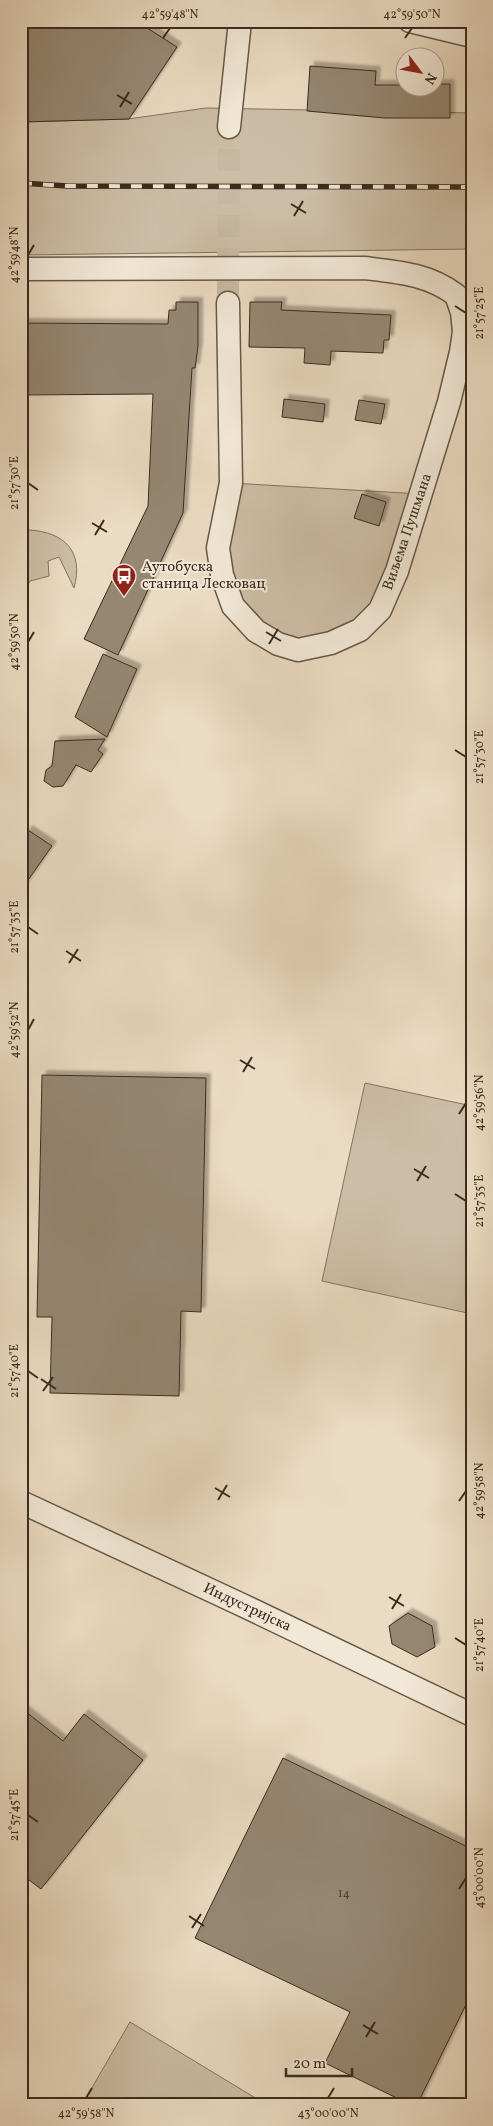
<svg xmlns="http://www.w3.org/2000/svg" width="493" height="2126" font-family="Vollkorn,serif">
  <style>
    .green { fill: #cdbda6; stroke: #837462 }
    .building { fill: #968773; stroke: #392c1e; filter: url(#shadow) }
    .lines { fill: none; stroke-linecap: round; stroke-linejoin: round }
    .minor-tunnel { stroke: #c7b8a1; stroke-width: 22; stroke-dasharray: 22 11; stroke-linecap: butt }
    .minor-casing { stroke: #665847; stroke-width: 25 }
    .minor { stroke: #f2e8d7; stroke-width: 22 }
    .rail-casing { stroke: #392c1e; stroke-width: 5.5 }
    .rail { stroke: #f2e8d7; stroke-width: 4; stroke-dasharray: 11; stroke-linecap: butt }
    .ticks { fill: none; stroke: #392c1e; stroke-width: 2 }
    .labels { text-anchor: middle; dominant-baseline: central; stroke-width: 4; stroke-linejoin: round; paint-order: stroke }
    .number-label { font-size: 12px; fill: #504333 }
    .street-label { font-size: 15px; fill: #392c1e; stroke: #f2e8d7 }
    .poi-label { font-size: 15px; fill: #392c1e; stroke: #f2e8d7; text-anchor: start }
    .neatline { fill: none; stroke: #392c1e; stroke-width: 2 }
    .ticks-label { font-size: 12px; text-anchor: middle; fill: #392c1e }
  </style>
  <defs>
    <filter id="shadow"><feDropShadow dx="4.5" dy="-4.5" stdDeviation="1" flood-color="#0004"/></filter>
  </defs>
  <rect width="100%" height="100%" fill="#ebdbc2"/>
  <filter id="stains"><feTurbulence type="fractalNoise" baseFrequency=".004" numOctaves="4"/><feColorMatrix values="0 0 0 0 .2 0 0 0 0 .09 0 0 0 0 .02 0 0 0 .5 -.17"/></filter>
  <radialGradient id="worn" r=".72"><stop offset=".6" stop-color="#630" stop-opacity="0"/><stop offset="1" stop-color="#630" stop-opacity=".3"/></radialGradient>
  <path class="green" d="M206 108 472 113V249L21 255V122L128 119Z
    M231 483 422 494 360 630 278 644 222 575Z
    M29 530C65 532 84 552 74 588L59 557 48 561 49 576 30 581 21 597V531Z
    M365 1083 472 1106V1314L322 1281Z
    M130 2022 267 2105H82Z"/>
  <path class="building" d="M21 21H136L177 47 129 119 21 122Z
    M310 66 376 71 375 85H406V88H436V84H450V118H385L307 111Z
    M176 302H198V346L195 368H192L183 513 118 655 84 639 148 506 153 394 21 395V323L168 324 169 310H176Z
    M250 302H282L281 310 391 315 389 340H384L383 353 331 351 330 365 304 363 305 348 249 347Z
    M284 399 325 404 323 422 282 417Z
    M359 400 385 404 381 424 355 420Z
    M362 494 386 502 379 526 354 518Z
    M103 654 137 669 107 737 75 717Z
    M105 739 98 750 103 754 91 772 76 765 63 786 53 787 44 781 46 770 52 766 55 741Z
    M28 830 52 846 21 890V841Z
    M42 1075 206 1078 201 1312 181 1311 179 1396 50 1393 52 1317H37Z
    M408 1613 432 1626 435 1647 417 1657 392 1644 389 1626Z
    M21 1708 63 1741 84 1714 143 1760 41 1889 21 1874Z
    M283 1758 472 1849V1992L417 2105H411L325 2063 350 2012 195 1938Z"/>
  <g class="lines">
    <path class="minor-tunnel" d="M228 303 229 127"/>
    <defs>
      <path id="minor" d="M410 21 472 36
        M229 127 240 21
        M21 269 364 268C398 272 428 274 456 295
        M228 303 231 483 218 548 222 575 233 606 256 631 278 644 298 650 331 643 360 630 380 610 397 571 449 402 461 352 464 332 462 312 456 295
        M21 1502 240 1604 472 1715"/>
    </defs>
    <use href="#minor" class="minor-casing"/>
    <use href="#minor" class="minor"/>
    <defs>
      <path id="rail" d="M21 183 67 186 472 187"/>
    </defs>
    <use href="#rail" class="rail-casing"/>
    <use href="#rail" class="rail"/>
  </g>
  <path class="ticks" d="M163 38 170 28M405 38 412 28M117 95 132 104M120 107 129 92M291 204 306 213M294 216 303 201M28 255 34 245M455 306 466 313M28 483 38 490M92 523 107 532M95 535 104 520M266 632 281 641M28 642 34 632M269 644 278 629M455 750 466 757M28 927 38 934M66 951 81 961M69 963 78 949M28 1030 34 1019M240 1060 255 1069M243 1072 252 1057M459 1114 466 1103M414 1169 429 1178M417 1181 426 1166M455 1194 466 1201M28 1371 38 1378M41 1379 56 1389M43 1391 53 1377M215 1488 230 1497M218 1500 227 1485M459 1501 466 1491M389 1597 404 1606M392 1609 401 1594M455 1638 466 1645M28 1815 38 1822M459 1889 466 1878M189 1916 204 1926M192 1928 201 1914M363 2025 378 2034M366 2037 375 2022M86 2098 92 2088M328 2098 334 2088"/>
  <defs>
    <symbol id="bus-pin" viewBox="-11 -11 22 30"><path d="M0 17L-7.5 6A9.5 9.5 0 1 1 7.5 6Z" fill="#8f2418" stroke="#f2e8d7"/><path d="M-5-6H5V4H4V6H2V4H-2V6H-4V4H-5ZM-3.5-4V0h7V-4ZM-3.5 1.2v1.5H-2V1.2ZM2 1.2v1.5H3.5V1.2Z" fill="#fff"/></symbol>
  </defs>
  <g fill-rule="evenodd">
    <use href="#bus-pin" x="110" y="562" width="28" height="38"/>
  </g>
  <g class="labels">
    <g class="number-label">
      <text x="344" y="1894">14</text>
    </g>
    <g class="street-label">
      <text transform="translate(408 532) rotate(-71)">Виљема Пушмана</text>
      <text transform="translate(247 1608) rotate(25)">Индустријска</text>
    </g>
    <g class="poi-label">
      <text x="142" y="567">Аутобуска<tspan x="142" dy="17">станица Лесковац</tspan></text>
    </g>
  </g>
  <rect width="493" height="2126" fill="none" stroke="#ebdbc2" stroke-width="55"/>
  <g transform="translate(420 72) rotate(122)"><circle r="24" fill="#f2e8d7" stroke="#a89d8d"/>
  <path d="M0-4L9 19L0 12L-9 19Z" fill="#8f2418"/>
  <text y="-8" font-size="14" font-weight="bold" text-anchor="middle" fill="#392c1e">N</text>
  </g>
  <path d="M286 2068v8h66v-8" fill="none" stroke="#392c1e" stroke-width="2.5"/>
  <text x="293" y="2068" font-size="15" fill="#392c1e" stroke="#f2e8d7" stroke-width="4" paint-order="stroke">20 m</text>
  <rect x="28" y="28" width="438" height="2070" class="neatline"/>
  <g class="ticks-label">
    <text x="170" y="18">42°59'48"N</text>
    <text x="412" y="18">42°59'50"N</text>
    <text transform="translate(14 255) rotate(-90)" y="4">42°59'48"N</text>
    <text transform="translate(479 313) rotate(-90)" y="4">21°57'25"E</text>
    <text transform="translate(14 483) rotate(-90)" y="4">21°57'30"E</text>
    <text transform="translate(14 642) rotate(-90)" y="4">42°59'50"N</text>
    <text transform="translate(479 757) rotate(-90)" y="4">21°57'30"E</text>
    <text transform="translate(14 927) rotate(-90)" y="4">21°57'35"E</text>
    <text transform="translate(14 1030) rotate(-90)" y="4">42°59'52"N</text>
    <text transform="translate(479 1103) rotate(-90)" y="4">42°59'56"N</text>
    <text transform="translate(479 1201) rotate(-90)" y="4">21°57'35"E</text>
    <text transform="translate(14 1371) rotate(-90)" y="4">21°57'40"E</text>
    <text transform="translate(479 1491) rotate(-90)" y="4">42°59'58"N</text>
    <text transform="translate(479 1645) rotate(-90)" y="4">21°57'40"E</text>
    <text transform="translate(14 1815) rotate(-90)" y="4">21°57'45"E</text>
    <text transform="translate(479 1878) rotate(-90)" y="4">43°00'00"N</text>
    <text x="86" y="2117">42°59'58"N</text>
    <text x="328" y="2117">43°00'00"N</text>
  </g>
  <rect width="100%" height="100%" filter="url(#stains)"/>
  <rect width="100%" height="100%" fill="url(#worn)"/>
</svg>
